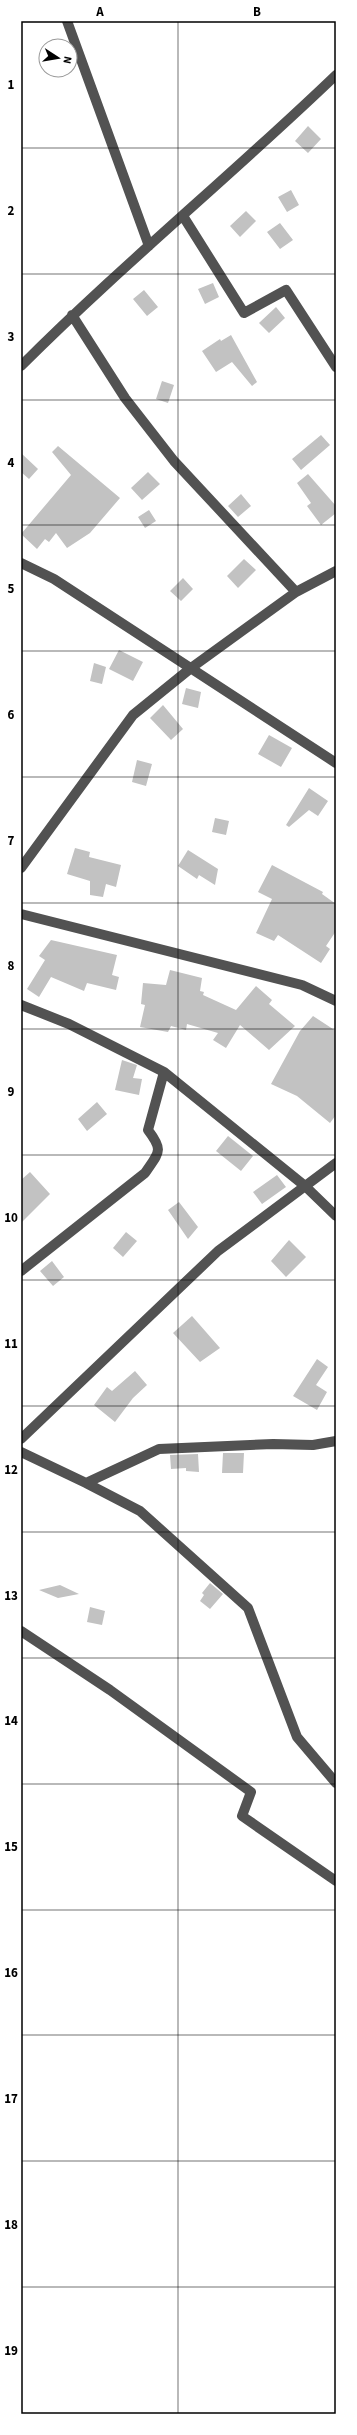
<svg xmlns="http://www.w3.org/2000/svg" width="357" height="2435" font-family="'Source Sans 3',sans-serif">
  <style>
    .building { fill: #c2c2c2 }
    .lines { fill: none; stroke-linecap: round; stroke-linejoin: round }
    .minor { stroke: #525252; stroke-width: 10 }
    .grid { fill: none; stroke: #000; stroke-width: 1; stroke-opacity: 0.55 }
    .neatline { fill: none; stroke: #000; stroke-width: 1.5 }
    .grid-label { font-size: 13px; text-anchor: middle; font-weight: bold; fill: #000 }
  </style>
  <rect width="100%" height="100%" fill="#fff"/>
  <path class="building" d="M308 126 321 139 308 153 295 141Z
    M291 190 299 205 287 212 278 197Z
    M246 211 256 221 240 237 230 226Z
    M280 223 293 240 280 249 267 232Z
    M213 283 219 297 205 304 198 289Z
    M144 290 158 307 147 316 133 299Z
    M276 307 285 318 269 333 259 323Z
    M231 335 257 382 252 386 232 362 216 372 202 351 220 339 221 341Z
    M162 381 174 385 168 403 156 399Z
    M321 435 330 445 301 470 292 459Z
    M58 446 120 498 90 533 67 548 56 533 49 542 45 539 37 549 21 534 71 475 52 452Z
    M21 453 38 469 29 479 21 472Z
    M148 472 160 484 142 500 131 488Z
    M308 474 336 506V513L321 525 307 506 311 503 297 483Z
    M241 494 251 506 238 517 228 506Z
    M149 510 156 521 145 528 138 517Z
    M244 559 256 570 238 588 227 576Z
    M183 578 193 589 181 601 170 591Z
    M119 650 143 662 133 681 109 669Z
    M94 663 106 667 102 684 90 681Z
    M186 688 201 692 198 708 182 704Z
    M163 705 183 729 171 740 150 718Z
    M269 735 292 748 281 767 258 754Z
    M137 760 152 764 146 786 132 782Z
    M309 788 328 801 318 816 309 810 289 827 286 825Z
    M215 818 229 821 226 835 212 832Z
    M75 848 90 852 89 857 121 865 116 887 106 884 103 897 90 895V881L67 874Z
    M188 850 218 869 215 885 199 875 197 879 178 866Z
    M272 865 323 892 322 894 336 904V931L326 946 330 949 321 963 278 935 274 941 256 933 272 899 258 892Z
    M51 940 117 955 112 975 119 977 116 990 87 983 84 991 51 977 39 997 27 989 45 960 39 956Z
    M170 970 202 978 200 991 204 992 203 995 236 1010 256 986 272 1000 269 1004 295 1026 269 1050 240 1025 226 1048 213 1040 218 1033 187 1024 186 1030 171 1026 168 1032 140 1027 145 1005 141 1004 143 983 166 985Z
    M313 1016 336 1031V1115L330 1123 297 1096 271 1084 300 1031Z
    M122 1060 137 1065 133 1078 142 1079 139 1095 115 1090Z
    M97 1102 107 1114 87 1131 78 1119Z
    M228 1136 253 1156 241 1171 216 1151Z
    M30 1172 50 1194 21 1223V1180Z
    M277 1175 286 1187 262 1204 253 1192Z
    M179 1202 198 1227 188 1239 168 1210Z
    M126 1232 137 1241 123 1257 113 1248Z
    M289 1240 306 1257 286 1277 271 1261Z
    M52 1261 64 1277 53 1286 40 1271Z
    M192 1316 220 1348 200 1362 173 1333Z
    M317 1359 328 1367 316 1385 327 1392 317 1410 293 1396Z
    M135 1371 147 1385 133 1398 115 1422 94 1405 107 1387 112 1391Z
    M223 1453H244L243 1473H222Z
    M198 1454 199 1472 186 1471V1468L171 1469 170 1455Z
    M210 1583 223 1594 210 1609 200 1601 204 1595 202 1593Z
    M60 1585 79 1594 58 1598 39 1590Z
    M90 1607 105 1611 102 1625 87 1622Z"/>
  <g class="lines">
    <path class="minor" d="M67 21 149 246
      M183 216 244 313 286 290 336 367
      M72 315 125 398 174 461 296 592
      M21 366C122 265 233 174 336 75
      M21 563 54 579 336 763
      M21 868 133 715 191 668 296 592 336 571
      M21 914 302 985 336 1001
      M21 1005 69 1024 164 1072 305 1186 336 1216
      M21 1271 145 1173C159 1152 164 1151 148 1130L164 1072
      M21 1439 218 1251 336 1163
      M21 1452 86 1483 159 1449 273 1444 313 1445 336 1441
      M86 1483 140 1511 248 1608 297 1737 336 1783
      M21 1631 110 1690 251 1792 242 1816 336 1881"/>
  </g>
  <path class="grid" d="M178 21V2414M21 148H336M21 274H336M21 400H336M21 525H336M21 651H336M21 777H336M21 903H336M21 1029H336M21 1155H336M21 1280H336M21 1406H336M21 1532H336M21 1658H336M21 1784H336M21 1910H336M21 2035H336M21 2161H336M21 2287H336"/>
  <rect width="357" height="2435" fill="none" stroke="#ffffff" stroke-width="44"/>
  <g transform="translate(58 58) rotate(102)"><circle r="19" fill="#ffffff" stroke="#999999"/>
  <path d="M0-3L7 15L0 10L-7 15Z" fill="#000000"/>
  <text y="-6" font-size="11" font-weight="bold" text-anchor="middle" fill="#000000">N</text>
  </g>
  <rect x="22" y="22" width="313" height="2391" class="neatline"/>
  <g class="grid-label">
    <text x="100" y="16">A</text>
    <text x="257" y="16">B</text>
    <text x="11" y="89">1</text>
    <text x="11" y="215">2</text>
    <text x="11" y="341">3</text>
    <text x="11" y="467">4</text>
    <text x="11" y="593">5</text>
    <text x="11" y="719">6</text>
    <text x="11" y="845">7</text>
    <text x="11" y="970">8</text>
    <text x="11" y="1096">9</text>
    <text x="11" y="1222">10</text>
    <text x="11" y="1348">11</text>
    <text x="11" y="1474">12</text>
    <text x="11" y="1600">13</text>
    <text x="11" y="1725">14</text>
    <text x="11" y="1851">15</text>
    <text x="11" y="1977">16</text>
    <text x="11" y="2103">17</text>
    <text x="11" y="2229">18</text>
    <text x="11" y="2355">19</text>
  </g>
</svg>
